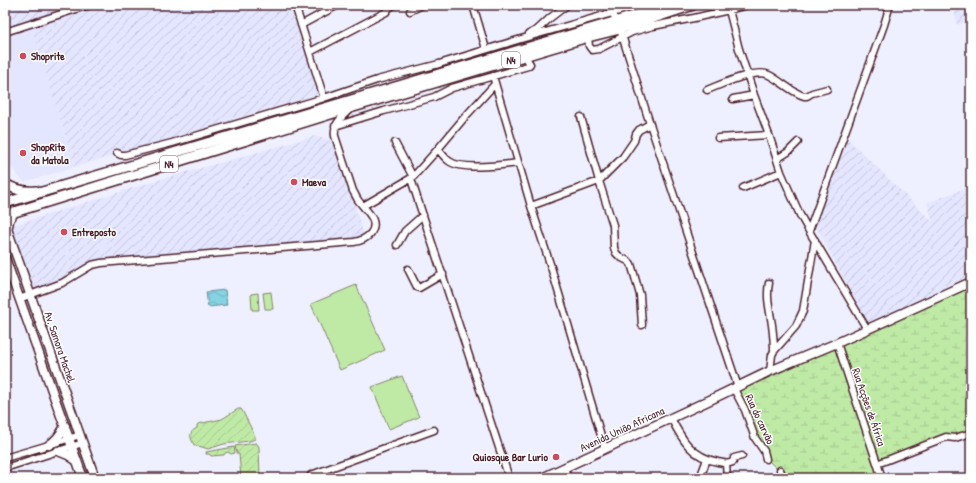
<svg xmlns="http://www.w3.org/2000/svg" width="976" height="483" font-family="'Patrick Hand',sans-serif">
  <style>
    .built { fill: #e4e5ff }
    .industrial { fill: url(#industrial-furrows) }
    .wetland { fill: url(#wetland-marsh); stroke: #848468 }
    .garden { fill: url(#garden-furrows); stroke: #848468 }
    .pitch { fill: #bfeaa6; stroke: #848468 }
    .water { fill: url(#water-waves); stroke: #6d8b99 }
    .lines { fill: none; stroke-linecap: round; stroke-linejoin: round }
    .minor-casing { stroke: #4a1f2b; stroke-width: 9 }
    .major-casing { stroke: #4a1f2b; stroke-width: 11 }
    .highway-casing { stroke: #4a1f2b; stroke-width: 12 }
    .minor { stroke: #fff; stroke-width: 6 }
    .major { stroke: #fff; stroke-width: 8 }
    .highway { stroke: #fff; stroke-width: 9 }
    .poi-dot { fill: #d1495b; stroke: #fff; stroke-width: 1.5 }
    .labels { text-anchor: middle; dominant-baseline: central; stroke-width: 3; stroke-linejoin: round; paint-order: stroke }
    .shield { fill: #fff; stroke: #80626b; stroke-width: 1 }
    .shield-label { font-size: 10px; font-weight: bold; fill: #4a1f2b }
    .poi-label { font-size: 11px; font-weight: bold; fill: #4a1f2b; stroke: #fff; text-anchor: start }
    .street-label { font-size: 11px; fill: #4a1f2b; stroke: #fff }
  </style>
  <defs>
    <pattern id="industrial-furrows" width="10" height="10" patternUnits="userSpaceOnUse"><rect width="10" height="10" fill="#e4e5ff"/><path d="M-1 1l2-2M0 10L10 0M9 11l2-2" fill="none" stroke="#c5c4db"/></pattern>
    <pattern id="wetland-marsh" width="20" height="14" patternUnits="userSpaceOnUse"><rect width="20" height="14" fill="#bfeaa6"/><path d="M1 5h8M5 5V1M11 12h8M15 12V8" fill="none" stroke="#a6c88f"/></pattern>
    <pattern id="garden-furrows" width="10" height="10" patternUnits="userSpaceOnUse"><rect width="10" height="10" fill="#bfeaa6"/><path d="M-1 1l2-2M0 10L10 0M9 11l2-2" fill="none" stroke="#a6c88f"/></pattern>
    <pattern id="water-waves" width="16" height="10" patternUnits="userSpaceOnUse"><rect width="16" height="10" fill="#85d3e3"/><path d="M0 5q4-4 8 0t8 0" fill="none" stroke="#74b5c3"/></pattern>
  </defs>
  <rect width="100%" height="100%" fill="#eff0ff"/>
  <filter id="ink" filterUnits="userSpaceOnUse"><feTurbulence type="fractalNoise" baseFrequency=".025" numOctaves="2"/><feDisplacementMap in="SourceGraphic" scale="8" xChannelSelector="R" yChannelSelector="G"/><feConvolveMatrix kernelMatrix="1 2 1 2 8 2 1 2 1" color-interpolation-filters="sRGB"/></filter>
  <g filter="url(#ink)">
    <path class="built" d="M30 21 75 167 24 182 5 161V29Z"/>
    <path class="industrial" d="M5 5H293L319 94 75 167 30 22 5 29Z
      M953 5H971V21L957 25Z
      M315 136 335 142 365 238 94 261 66 280 35 289 11 226 158 180Z
      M848 139 933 222 927 203 971 186V275L868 323 815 225Z"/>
    <path class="wetland" d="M971 286V434L884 459 878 461 884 478H784L780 471 776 468 767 459 737 392Z"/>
    <path class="garden" d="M238 409H241L243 412 255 436V439L250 441 224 444 208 449 202 447 194 445C191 438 187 433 197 428V425L198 424 222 419Z
      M256 443 258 445 259 447 260 478H241L239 454H237L235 446Z
      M234 447 235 453 231 454 228 452 225 453 224 455 211 456 209 454H206V452Z"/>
    <path class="pitch" d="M356 285 385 350 340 370 311 304Z
      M271 292 273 309H265L263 293Z
      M258 293 259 310H252L251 294Z
      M402 376 419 417 389 429 372 387Z"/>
    <path class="water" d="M225 290 227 305 208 307 206 292Z"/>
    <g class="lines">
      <defs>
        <path id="minor" d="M295 5 324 98
          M473 5 486 49
          M611 5 614 16
          M729 10 739 49 754 95 769 135 781 172 800 215 809 231 867 329
          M410 11 422 5
          M301 25 338 5
          M620 29 650 124 738 387
          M5 32 89 5
          M529 34 537 30 550 18 567 5
          M588 37 589 46 592 50 599 49 632 32 653 26 694 18 729 10 747 5
          M310 52 386 12 389 8 394 5
          M493 76 531 206 551 267 605 449
          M707 90C720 85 756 68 769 75 781 81 791 92 804 96H807L812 93 827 89
          M733 99 754 95
          M581 117 599 181 613 225 614 248 616 253 620 257 628 261 631 264 634 274 640 295 642 325
          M335 126 384 111 434 97 452 88 528 66 530 64 525 56
          M718 138 769 135
          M395 143 413 177
          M438 149C441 153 445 158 449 161 462 171 502 165 518 163
          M117 153 121 155H125L172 143 324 98 377 80 439 64 521 39 640 5
          M777 159 788 152 798 142
          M411 179 509 478
          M743 188 781 172
          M363 206 413 177 438 149 464 118 495 84
          M531 206 599 181 623 157 634 141 636 134 639 130 650 124
          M809 231 884 25 890 5
          M397 245 405 231 423 215
          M408 269 417 287 419 288 443 274
          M769 283C766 298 770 310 772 325 773 333 774 342 774 351
          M19 299 62 283 92 265 101 263 354 242C361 241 366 239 371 233 380 220 365 210 358 200 356 197 355 194 353 191L335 136C333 124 342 117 350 109
          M837 343 882 478
          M770 371 772 355 774 351 796 326 803 311 815 240
          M734 389 745 410 755 438 764 451 766 459
          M671 418C682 440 692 457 718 462 725 463 725 465 733 462L734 458 742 456
          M5 458 49 445 80 435
          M726 464 727 478
          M877 464 946 437 955 438 971 433
          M5 468 83 443
          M564 468 568 478
          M780 470 784 478
          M310 478 311 475 434 430
          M700 478 707 459"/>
        <path id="major" d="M5 223 95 478
          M5 258 83 478
          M49 445C57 440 61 434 65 426
          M58 451 68 455 77 461
          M542 478 712 399 770 371 837 343 971 282"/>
        <path id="highway" d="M5 184C15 190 25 192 36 191
          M5 203 671 5
          M5 215 350 108 588 37 620 29 693 5
          M7 228 9 219 14 212"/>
      </defs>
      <use href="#minor" class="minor-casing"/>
      <use href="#major" class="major-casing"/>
      <use href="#highway" class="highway-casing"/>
      <use href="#minor" class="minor"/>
      <use href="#major" class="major"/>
      <use href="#highway" class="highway"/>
    </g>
  </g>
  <g class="poi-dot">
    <circle cx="23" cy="56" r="4"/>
    <circle cx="23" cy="153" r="4"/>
    <circle cx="294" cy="182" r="4"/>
    <circle cx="64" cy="232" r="4"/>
    <circle cx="556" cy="457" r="4"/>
  </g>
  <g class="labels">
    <g class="shield">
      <rect x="502" y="52" width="18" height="16" rx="3"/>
      <rect x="160" y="156" width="18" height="16" rx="3"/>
    </g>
    <g class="shield-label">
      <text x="511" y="60">N4</text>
      <text x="169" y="164">N4</text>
    </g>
    <g class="poi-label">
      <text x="31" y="56">Shoprite</text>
      <text x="31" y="147">ShopRite<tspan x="31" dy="13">da Matola</tspan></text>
      <text x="302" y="182">Maeva</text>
      <text x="72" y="232">Entreposto</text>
      <text x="548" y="457" text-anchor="end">Quiosque Bar Lurio</text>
    </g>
    <g class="street-label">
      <text transform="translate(60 347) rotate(71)">Av. Samora Machel</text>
      <text transform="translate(869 407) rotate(71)">Rua Acções de África</text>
      <text transform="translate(760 419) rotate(65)">Rua do carvão</text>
      <text transform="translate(622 429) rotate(-25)">Avenida União Africana</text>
    </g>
  </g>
  <rect width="976" height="483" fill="none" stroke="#fff" stroke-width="20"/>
  <rect x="10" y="10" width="956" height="463" fill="none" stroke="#4a1f2b" stroke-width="1.5" filter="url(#ink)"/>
</svg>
